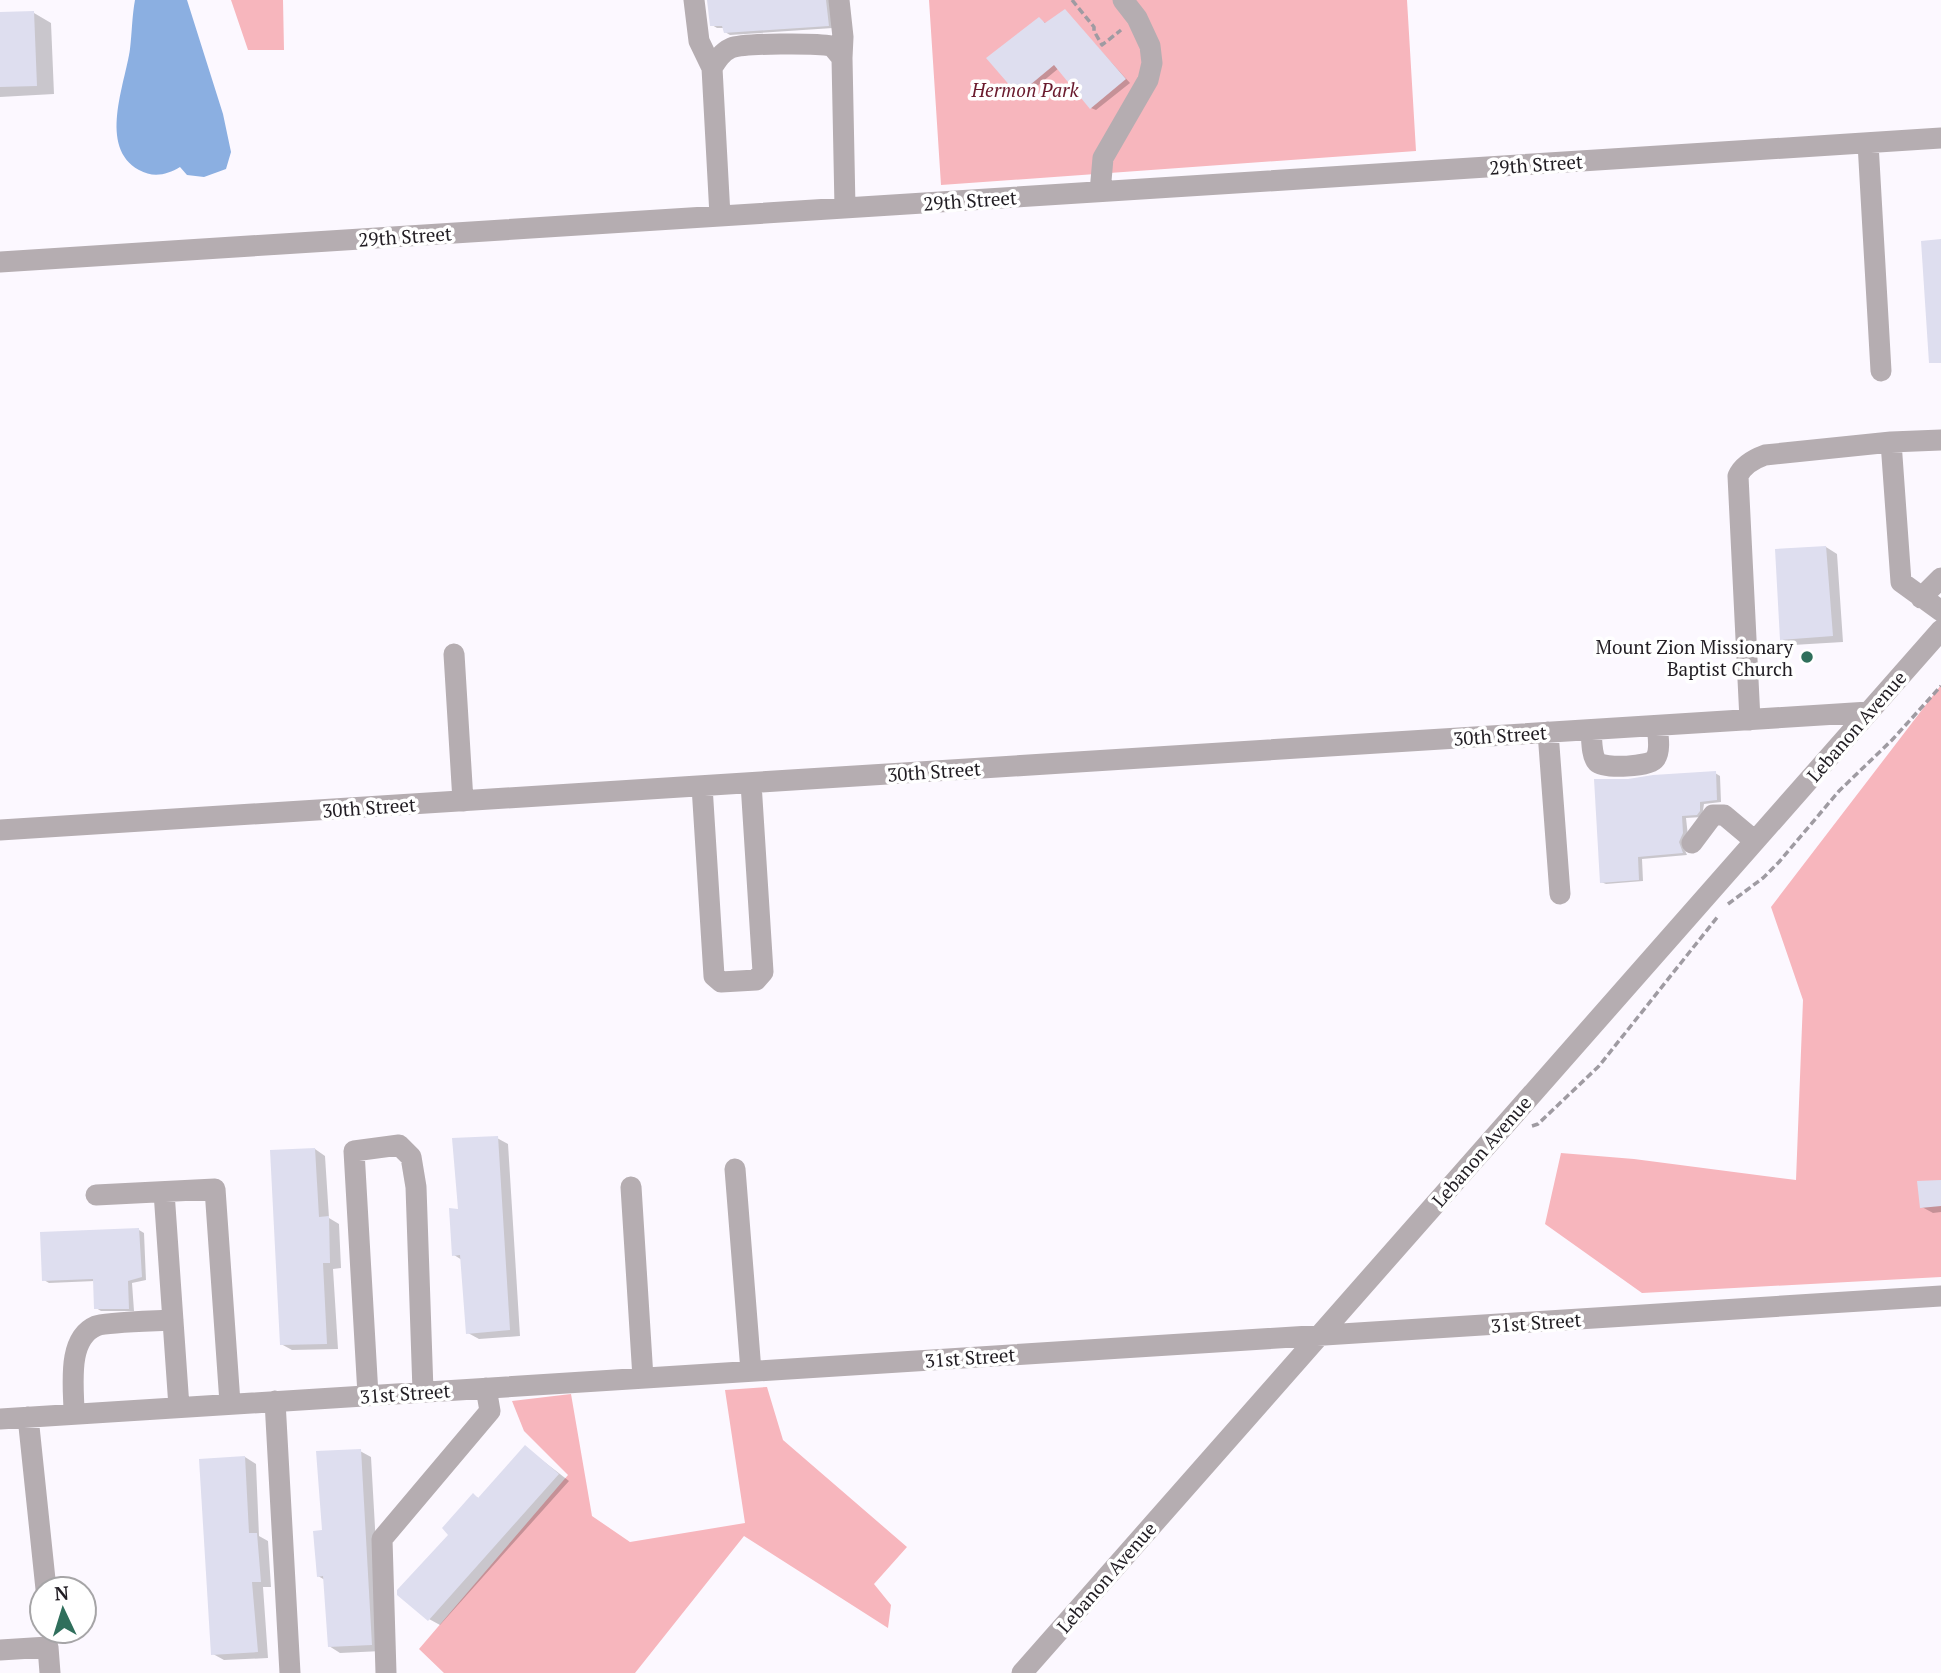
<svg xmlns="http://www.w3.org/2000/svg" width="1941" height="1673" font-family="'PT Serif',serif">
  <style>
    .green { fill: #f7b6bd }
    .water { fill: #8bafe1 }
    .shadow { fill: #0003 }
    .building { fill: #dedeef }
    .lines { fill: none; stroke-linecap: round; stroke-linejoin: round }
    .path { stroke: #9f9ba2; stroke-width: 3.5; stroke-dasharray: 7 3.5; stroke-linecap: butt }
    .minor { stroke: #b5adb1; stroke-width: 21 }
    .poi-dot { fill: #306f5c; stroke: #fff; stroke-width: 2.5 }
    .labels { text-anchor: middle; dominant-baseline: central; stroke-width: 7; stroke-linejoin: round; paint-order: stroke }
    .park-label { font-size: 19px; font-style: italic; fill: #6a1a2d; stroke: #fff }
    .street-label { font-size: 19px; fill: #211d23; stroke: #fff }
    .poi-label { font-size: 19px; fill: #211d23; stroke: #fff; text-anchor: end }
  </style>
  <rect width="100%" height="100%" fill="#fcf8ff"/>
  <path class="green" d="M231 0H283L284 50H248Z
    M929 0H1407L1416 151 941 185Z
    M1941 685V1277L1642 1293 1545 1224 1561 1153 1634 1159 1796 1180 1803 1000 1771 907Z
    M767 1387 783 1440 907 1547 874 1584 891 1605 888 1628 744 1536 635 1673H444L419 1649 568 1475 524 1431 512 1401 571 1394 592 1516 630 1542 745 1523 725 1390Z"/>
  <path class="water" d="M135 0H187L223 114 231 152 226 169 204 177 187 175 180 167C167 175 153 178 139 170 98 147 125 85 130 49 132 33 132 16 135 0Z"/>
  <path class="shadow" d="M709 0H831L833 28 730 35 725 32V28H717L712 25Z
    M1065 11 1130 83 1096 110 1091 108 1059 68 1024 97 989 58 1039 19 1047 24Z
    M34 13 51 23 54 94 0 97V14Z
    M1826 547 1837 554 1843 642 1793 645 1782 639Z
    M1715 773 1720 776 1721 802 1704 804 1702 817 1686 818 1688 836 1683 846 1687 855 1642 859 1643 881 1606 884 1601 882 1628 781Z
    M497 1138 508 1144 520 1336 479 1339 468 1333 462 1260 454 1255Z
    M315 1149 325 1156 329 1218 339 1224 341 1268 333 1269 338 1349 292 1350 281 1344Z
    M1941 1182V1212L1933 1213 1922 1207Z
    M139 1230 144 1233 146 1280 132 1283 134 1311H101L96 1308 95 1281 49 1283 44 1280Z
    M525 1447 569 1481 440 1625 429 1619 450 1535 473 1495 480 1499Z
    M360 1451 371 1457 382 1651 340 1653 329 1646 325 1580 318 1576 324 1532Z
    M245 1457 256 1464 259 1536 268 1541 271 1587H263L268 1658 224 1660 213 1654Z"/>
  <path class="building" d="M707 0H826L829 26 724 33 722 26H710Z
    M1065 9 1126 79 1090 109 1054 65 1018 95 986 58 1039 17 1045 23Z
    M34 11 37 86 0 87V12Z
    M1941 239V363H1929L1921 241Z
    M1826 546 1833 636 1780 640 1775 549Z
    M1716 771 1717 800 1700 802V811L1697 815 1682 816 1683 833 1679 842 1683 853 1638 857 1639 880 1600 883 1594 779H1628L1653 775Z
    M498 1136 510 1330 466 1334 460 1255 452 1256 449 1208 458 1209 452 1138Z
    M315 1148 319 1217 329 1216 330 1263H323L327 1344 280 1345 270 1150Z
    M1941 1180V1206L1920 1208 1917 1181Z
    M139 1228 142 1277 128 1281 129 1309H94L93 1279 42 1281 40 1232Z
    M525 1445 559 1474 428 1621 397 1595V1590L448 1535 442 1528 473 1493 478 1498Z
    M361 1449 372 1645 328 1647 323 1576 317 1577 313 1531 322 1530 316 1451Z
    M245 1456 249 1533H257L261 1582H252L258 1652 211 1655 199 1459Z"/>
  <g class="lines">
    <path class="path" d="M1072 0 1094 27V31L1102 45 1121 30
      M1728 904 1763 878 1779 862 1839 791 1892 740 1941 686
      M1532 1126 1538 1124 1599 1066 1719 915"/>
    <path class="minor" d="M694 0 699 41 712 68
      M839 0 843 37 842 58
      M1868 143 1881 371
      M1100 192 1103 158 1148 80 1152 63 1150 46 1137 18 1123 0
      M720 216 712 68C717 60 722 52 731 48 744 43 816 43 832 46L842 58 845 208
      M0 262 1941 138
      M1891 442 1941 440
      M1921 598 1941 578
      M454 654 463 801
      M1750 720 1738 476C1743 465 1754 459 1765 455L1891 442 1901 582 1941 611
      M1591 730C1592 739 1591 755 1597 762 1604 769 1650 767 1655 759 1661 751 1658 735 1657 726
      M1548 732 1560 894
      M702 786 714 976 721 982 756 980 763 972 751 783
      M0 830 1869 712
      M1692 843 1713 815H1724L1755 841
      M735 1169 751 1371
      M631 1187 643 1378
      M164 1192 179 1407
      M96 1195 215 1189 230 1403
      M368 1395 354 1151 399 1145 411 1157 416 1187 423 1391
      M275 1401 290 1673
      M74 1413C74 1388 66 1339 96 1326 105 1322 159 1321 173 1320
      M28 1417 46 1589
      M0 1419 1941 1296
      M0 1650 48 1647 50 1673
      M386 1673 382 1539 490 1411 486 1388
      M1022 1673 1941 630"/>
  </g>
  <circle class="poi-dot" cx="1807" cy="657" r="7"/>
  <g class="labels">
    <g class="park-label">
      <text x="1025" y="89">Hermon Park</text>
    </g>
    <g class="street-label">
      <text transform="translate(1536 164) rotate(-4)">29th Street</text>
      <text transform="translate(970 200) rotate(-4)">29th Street</text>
      <text transform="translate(405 236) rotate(-4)">29th Street</text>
      <text transform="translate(1856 726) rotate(-49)">Lebanon Avenue</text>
      <text transform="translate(1500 735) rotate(-4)">30th Street</text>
      <text transform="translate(934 771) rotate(-4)">30th Street</text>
      <text transform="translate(369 807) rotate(-4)">30th Street</text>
      <text transform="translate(1481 1151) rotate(-49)">Lebanon Avenue</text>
      <text transform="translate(1536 1322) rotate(-4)">31st Street</text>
      <text transform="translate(970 1357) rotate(-4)">31st Street</text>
      <text transform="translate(405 1393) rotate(-4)">31st Street</text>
      <text transform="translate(1106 1577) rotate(-49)">Lebanon Avenue</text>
    </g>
    <g class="poi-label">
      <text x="1793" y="646">Mount Zion Missionary<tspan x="1793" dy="22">Baptist Church</tspan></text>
    </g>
  </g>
  <g transform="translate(63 1610) rotate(356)"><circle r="33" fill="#ffffff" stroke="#a6a5a7" stroke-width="2"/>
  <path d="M0-5L12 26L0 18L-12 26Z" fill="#306f5c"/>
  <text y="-10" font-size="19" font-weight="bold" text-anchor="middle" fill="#211d23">N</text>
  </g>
</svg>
